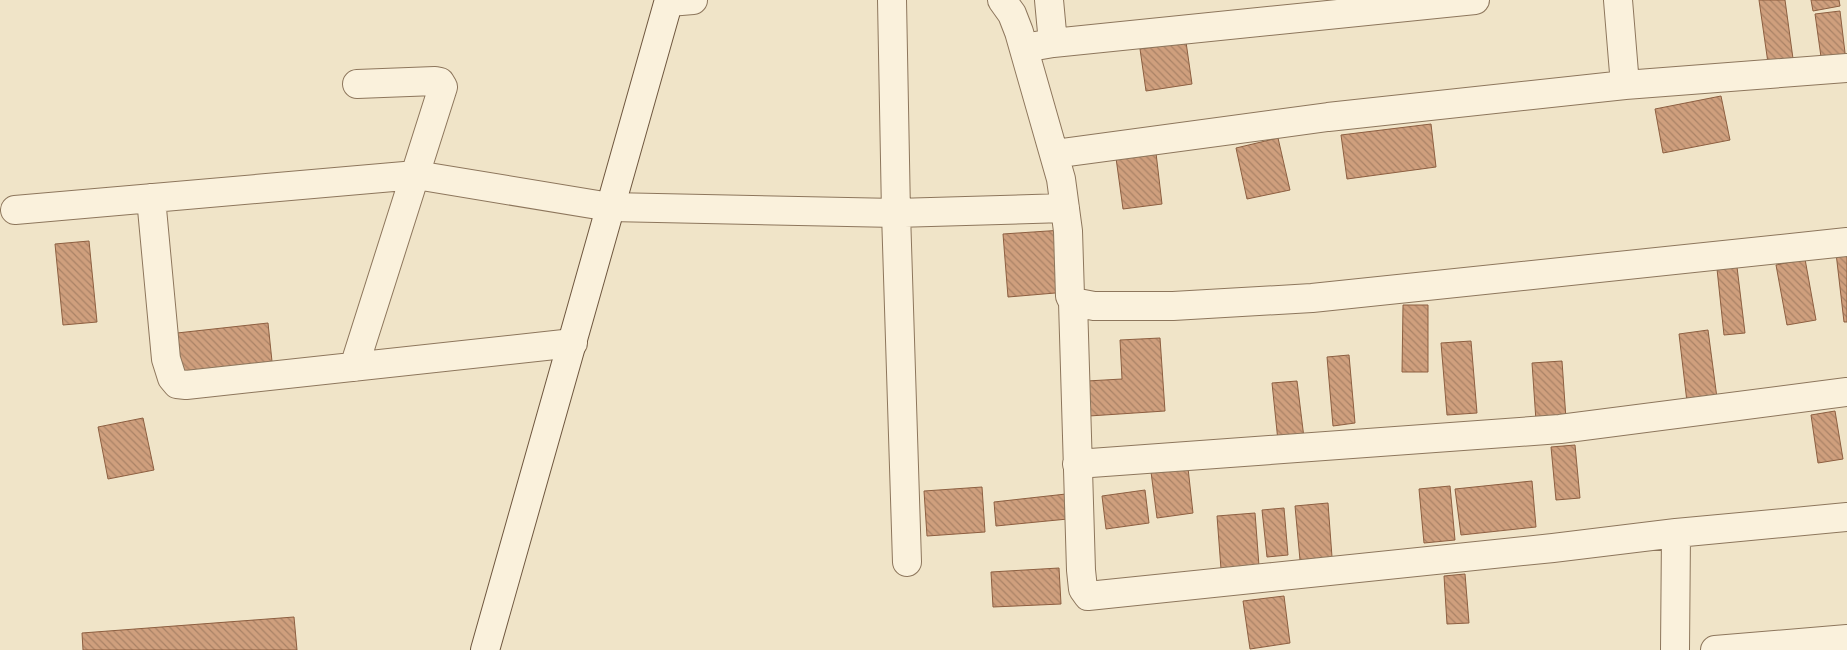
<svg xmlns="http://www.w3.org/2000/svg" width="1847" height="650" font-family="Literata,serif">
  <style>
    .building { fill: url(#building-back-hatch); stroke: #8d5f41 }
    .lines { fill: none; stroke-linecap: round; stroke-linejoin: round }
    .street-casing { stroke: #8d765c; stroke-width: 30 }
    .secondary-casing { stroke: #6f573f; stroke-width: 30 }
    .street { stroke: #faf1dc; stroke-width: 28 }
    .secondary { stroke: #faf1dc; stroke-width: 28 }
  </style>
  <defs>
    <pattern id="building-back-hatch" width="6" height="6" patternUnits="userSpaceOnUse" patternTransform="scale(1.25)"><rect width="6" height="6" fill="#cf9f7d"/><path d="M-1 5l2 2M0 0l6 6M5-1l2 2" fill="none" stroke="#a98266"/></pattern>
  </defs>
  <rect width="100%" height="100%" fill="#f0e4c8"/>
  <path class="building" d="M1759 0H1785L1794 66 1769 70Z
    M1811 0H1839L1840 6 1813 11Z
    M1840 11 1846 61 1822 64 1815 14Z
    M1186 42 1192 84 1146 91 1140 49Z
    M1721 96 1730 140 1663 153 1655 109Z
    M1431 124 1436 167 1347 179 1341 135Z
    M1278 138 1290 190 1247 199 1236 148Z
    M1156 153 1162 204 1123 209 1116 158Z
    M1063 230 1067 292 1008 297 1003 234Z
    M89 241 97 322 63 325 55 244Z
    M1847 252V322H1844L1836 253Z
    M1805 259 1816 320 1787 325 1776 265Z
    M1737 267 1745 333 1724 335 1717 269Z
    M1403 305H1428V372H1402Z
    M268 323 273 371 182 381 177 333Z
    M1708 330 1717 398 1687 402 1679 334Z
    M1160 338 1165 411 1089 416 1087 381 1122 379 1120 340Z
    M1471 341 1477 413 1447 415 1441 343Z
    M1349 355 1355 423 1333 426 1327 357Z
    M1562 361 1566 419 1536 421 1532 363Z
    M1297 381 1304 438 1278 441 1272 383Z
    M1835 411 1843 459 1818 463 1811 415Z
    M143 418 154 470 108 479 98 427Z
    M1575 445 1580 498 1556 500 1551 447Z
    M1188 468 1193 513 1157 518 1151 472Z
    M1532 481 1536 527 1461 535 1455 489Z
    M1450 486 1455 540 1424 543 1419 489Z
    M982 487 985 532 927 536 924 491Z
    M1145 490 1149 523 1106 529 1102 496Z
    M1075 493 1078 518 996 526 994 502Z
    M1328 503 1332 557 1300 560 1295 506Z
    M1284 508 1288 555 1267 557 1262 510Z
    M1255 513 1259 566 1221 569 1217 516Z
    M1059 568 1061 604 993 607 991 572Z
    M1465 574 1469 623 1447 624 1444 576Z
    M1284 596 1290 643 1250 649 1243 601Z
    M294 617 297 650H83L82 633Z"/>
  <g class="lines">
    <defs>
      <path id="street" d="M892 0 896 213 1065 208
        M1002 0 1012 14 1019 32 1061 179 1068 231 1070 296 1073 302 1094 306H1173L1312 298 1847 242
        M1049 0 1053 43
        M1618 0 1625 85
        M669 2 693 0
        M1024 48 1053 43 1475 0
        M1054 154 1328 117 1625 85 1847 68
        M151 198 166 359 172 378 177 384 186 385 573 343
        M15 210 416 175 610 207 896 213 907 562
        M1073 302 1081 570 1083 589 1088 596 1553 548 1676 533 1847 517
        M354 367 443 87 440 82 435 81 357 84
        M1077 464 1560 429 1847 392
        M1675 650 1676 533
        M1715 650 1847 639"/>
      <path id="secondary" d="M485 650 669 0"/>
    </defs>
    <use href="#street" class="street-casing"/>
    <use href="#secondary" class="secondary-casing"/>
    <use href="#street" class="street"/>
    <use href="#secondary" class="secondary"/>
  </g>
</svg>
